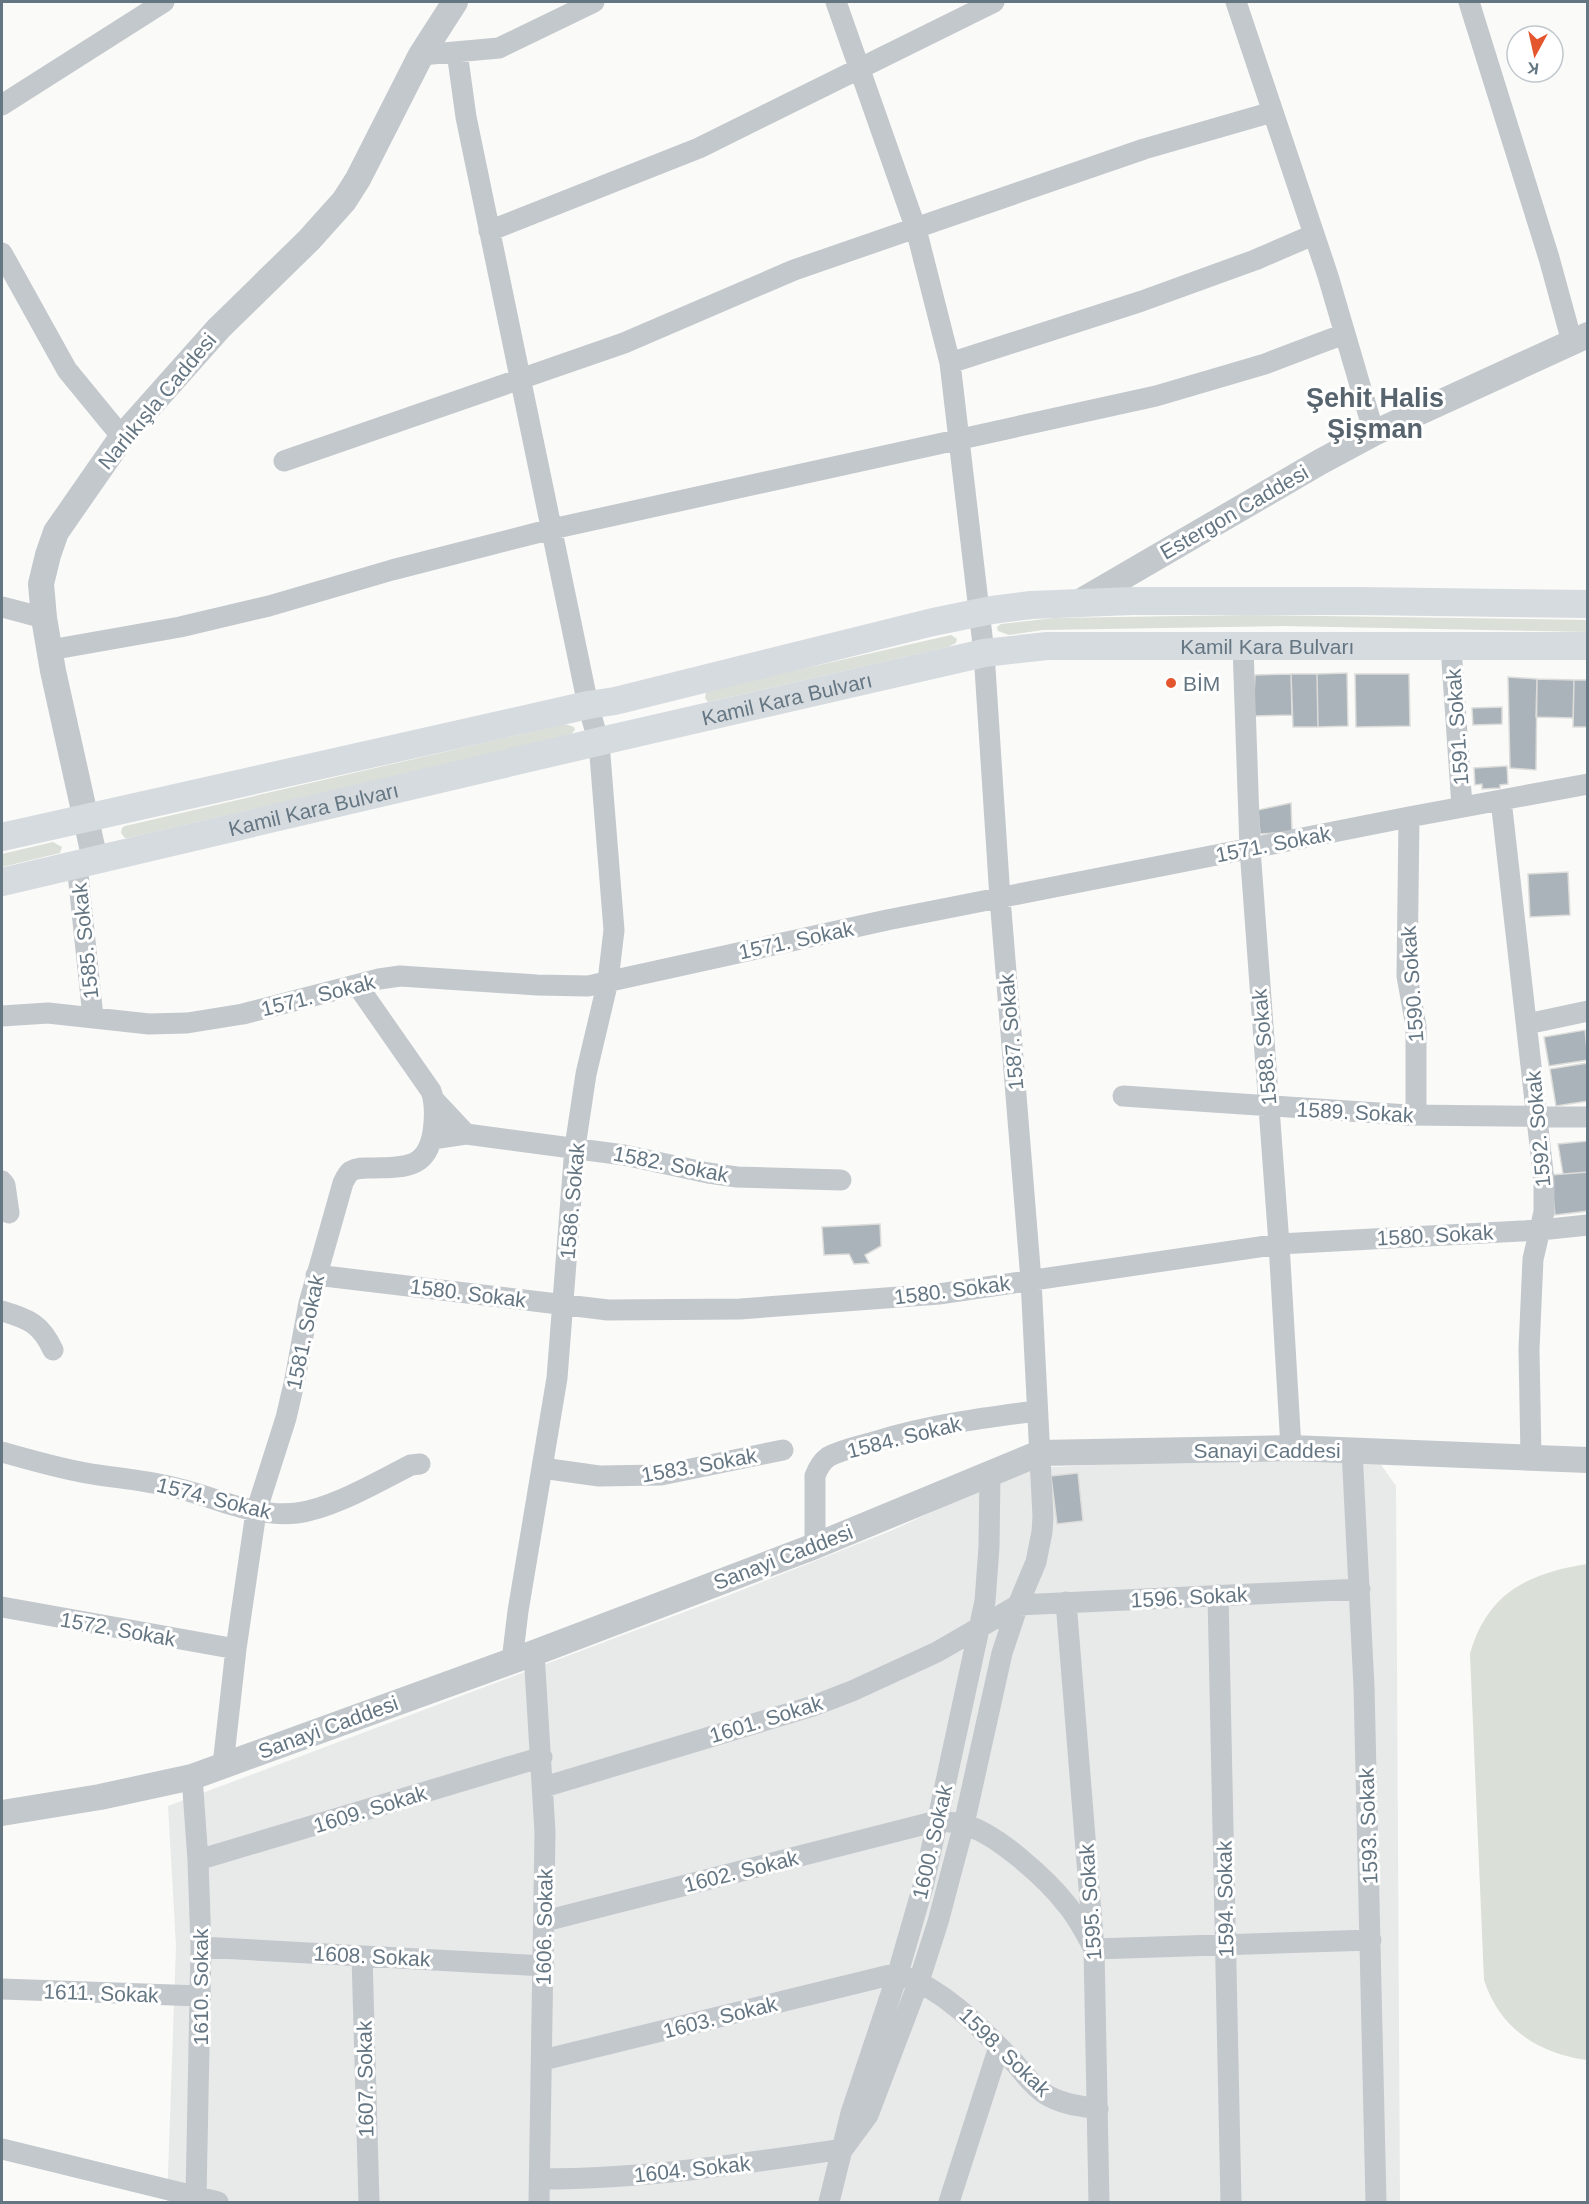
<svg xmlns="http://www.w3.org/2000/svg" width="1589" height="2204" font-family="Helvetica,sans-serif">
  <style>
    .built { fill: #e8e9e9 }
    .green { fill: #dadfd7 }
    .building { fill: #aab3b9; stroke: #dcdcda; stroke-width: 1.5 }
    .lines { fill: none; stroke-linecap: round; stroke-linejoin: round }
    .minor { stroke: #c3c8cc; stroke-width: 21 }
    .tertiary { stroke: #c3c8cc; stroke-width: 26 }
    .secondary { stroke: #d6dbdf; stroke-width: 28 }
    .poi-dot { fill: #e4572e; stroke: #fff; stroke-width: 2 }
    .labels { text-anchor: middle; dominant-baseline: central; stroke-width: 6; stroke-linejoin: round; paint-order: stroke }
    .street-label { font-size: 21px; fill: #657683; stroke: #fff }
    .poi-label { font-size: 21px; fill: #657683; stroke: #fff; text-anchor: start }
    .district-label { font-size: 27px; font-weight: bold; fill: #57646e; stroke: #fff }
  </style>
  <rect width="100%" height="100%" fill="#fafaf8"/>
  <path class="built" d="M1308 1456 1377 1459 1396 1486 1400 2202H167L176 1946 168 1806 727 1596 893 1530 1026 1468Z"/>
  <path class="green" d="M1250 615 1588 620 1587 632 1283 626 1043 630 1009 635 998 631 997 627 1001 624 1054 618Z
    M951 635 957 639 956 643 948 647 708 702 705 698 706 692 713 689Z
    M565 724 574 727 575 730 570 735 128 838H125L121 833 122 828 125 826Z
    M53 842 62 847 60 853 2 867V854Z
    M1587 1564H1588L1587 2060C1538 2053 1500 2029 1484 1980L1470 1654C1487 1593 1529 1573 1587 1564Z"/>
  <path class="building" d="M1347 673 1348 726 1318 727 1317 674Z
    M1291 674H1317L1318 727H1293Z
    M1291 674 1292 715 1253 716 1255 675Z
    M1355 674H1409L1410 726 1356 727Z
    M1508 677 1537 679 1536 770 1510 768Z
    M1537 679 1574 680 1573 718 1536 717Z
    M1574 680H1588V727H1573Z
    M1502 707V724L1473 725 1472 708Z
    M1507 766 1508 784 1500 785V788L1482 789V784L1475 785 1474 768Z
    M1291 803 1292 832 1260 834 1258 810Z
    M1568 872 1570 915 1530 917 1528 874Z
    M1585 1030 1588 1060 1549 1066 1544 1037Z
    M1588 1063V1101L1556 1106 1550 1069Z
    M1588 1141V1172L1563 1174 1558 1144Z
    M1588 1172V1211L1555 1215 1551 1175Z
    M880 1224 881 1246 865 1255 869 1263 854 1264 849 1254 824 1255 822 1227Z
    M1078 1473 1083 1521 1057 1524 1051 1476Z"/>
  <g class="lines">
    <path class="minor" d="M836 2 916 229 950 363 984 653 1000 898 1031 1280 1043 1517 1042 1532 1036 1562 1018 1605 1002 1653 964 1824 938 1922 919 1981 868 2115 843 2149
      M1236 2 1328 276 1374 433
      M1469 2 1549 258 1572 342
      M457 52 466 117 588 705 599 743 614 930 608 981 586 1074 575 1147 557 1378 518 1611 512 1661
      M421 55 499 48 594 2
      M2 105 164 2
      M489 231 699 148 994 2
      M2 253 67 370 122 437
      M950 363 1142 301 1255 260 1313 235
      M284 461 624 343 794 270 1144 149 1272 112
      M2 607 44 618
      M1243 646 1250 849 1279 1244 1291 1448
      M1451 647 1462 807
      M50 650 180 627 269 606 392 570 552 529 1156 396 1265 364 1344 334
      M1501 800 1544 1181V1212L1533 1259 1529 1349 1531 1458
      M1409 817 1407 976 1416 1026V1115
      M77 864 93 1017
      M2 1016 48 1013 149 1024 187 1023 243 1014 379 979 400 976 537 985 588 986 887 920 1409 817 1588 784
      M1527 1024 1588 1011
      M1123 1096 1408 1115 1588 1117
      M466 1134 624 1155 708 1173 737 1177 841 1180
      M432 1139 466 1134 435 1101
      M2 1181 5 1185 9 1213
      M316 1275 608 1310 740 1309 939 1294 1279 1244 1540 1230 1588 1225
      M2 1311C29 1319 41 1324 53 1350
      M1352 1450 1364 1687 1376 2202
      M2 1452C30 1460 58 1468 86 1473 115 1478 144 1480 172 1487 214 1496 253 1518 297 1513 332 1509 379 1481 411 1465L420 1464
      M542 1468 599 1476 661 1475 783 1450
      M815 1546V1476C818 1468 821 1462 828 1457 843 1449 861 1446 877 1441 929 1425 982 1418 1036 1411
      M1218 1595 1231 2202
      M1066 1602 1094 1949 1099 2202
      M2 1607 236 1649
      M534 1653 545 1832 539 2202
      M223 1765 236 1649 256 1512 286 1418 295 1379 309 1303 343 1183C345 1179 347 1174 351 1171 358 1167 366 1168 374 1168 405 1167 427 1169 433 1132 435 1118 436 1105 431 1091L357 985
      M192 1777 198 1860 201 1947 196 2197
      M544 1787 813 1706 852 1691 937 1652 1018 1605 1360 1589
      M198 1860 542 1757
      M545 1921 937 1821C946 1822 956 1822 965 1825 996 1833 1047 1879 1067 1905 1078 1918 1086 1934 1094 1949L1371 1940
      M201 1947 544 1966
      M362 1956 369 2202
      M2 1989 201 1996
      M543 2060 898 1973C946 1991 978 2025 1013 2061 1023 2072 1033 2087 1045 2094 1061 2104 1079 2106 1098 2109
      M2 2149 218 2202
      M540 2179C643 2179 742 2164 843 2149
      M829 2202 851 2113 898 1973 924 1883 985 1601 989 1547 990 1473
      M949 2202 999 2047"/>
    <path class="tertiary" d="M1078 603 1320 462 1374 433 1588 335
      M95 860 53 671 44 618 41 584 48 555 56 532 122 437 219 328 309 240 344 201 358 179 421 55 455 2
      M2 1813 100 1797 192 1777 534 1653 815 1546 1040 1453 1291 1448 1588 1460"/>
    <g class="secondary">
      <path d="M2 837 588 705 615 701 933 622 992 610 1031 605 1132 601H1359L1588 604"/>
      <path id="s1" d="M2 882 610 739 984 653 1047 646H1588"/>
    </g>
  </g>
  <circle class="poi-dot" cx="1171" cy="683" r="6"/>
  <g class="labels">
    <g class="street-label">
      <text transform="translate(157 401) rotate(-50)">Narlıkışla Caddesi</text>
      <text transform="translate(1234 512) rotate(-30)">Estergon Caddesi</text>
      <text stroke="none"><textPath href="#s1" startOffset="1292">Kamil Kara Bulvarı</textPath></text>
      <text stroke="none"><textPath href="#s1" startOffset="806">Kamil Kara Bulvarı</textPath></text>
      <text transform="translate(1457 727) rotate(-94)">1591. Sokak</text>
      <text stroke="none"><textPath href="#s1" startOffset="320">Kamil Kara Bulvarı</textPath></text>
      <text transform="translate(1273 844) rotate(-11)">1571. Sokak</text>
      <text transform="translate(796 940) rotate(-12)">1571. Sokak</text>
      <text transform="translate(85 941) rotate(-96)">1585. Sokak</text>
      <text transform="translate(1412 984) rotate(-94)">1590. Sokak</text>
      <text transform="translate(318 995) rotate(-14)">1571. Sokak</text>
      <text transform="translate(1011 1032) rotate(-95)">1587. Sokak</text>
      <text transform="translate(1264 1047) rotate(-95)">1588. Sokak</text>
      <text transform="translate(1355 1112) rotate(3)">1589. Sokak</text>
      <text transform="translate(1538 1129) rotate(-95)">1592. Sokak</text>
      <text transform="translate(671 1164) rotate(11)">1582. Sokak</text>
      <text transform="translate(572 1201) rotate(-85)">1586. Sokak</text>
      <text transform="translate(1435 1235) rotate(-3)">1580. Sokak</text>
      <text transform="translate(952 1290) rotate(-7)">1580. Sokak</text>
      <text transform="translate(468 1293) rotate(7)">1580. Sokak</text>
      <text transform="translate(305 1332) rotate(-78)">1581. Sokak</text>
      <text transform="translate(904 1437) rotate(-14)">1584. Sokak</text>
      <text x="1267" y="1450">Sanayi Caddesi</text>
      <text transform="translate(699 1465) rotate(-10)">1583. Sokak</text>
      <text transform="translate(214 1498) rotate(14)">1574. Sokak</text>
      <text transform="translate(783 1557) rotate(-21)">Sanayi Caddesi</text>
      <text transform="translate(1189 1597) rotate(-3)">1596. Sokak</text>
      <text transform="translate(118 1629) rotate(10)">1572. Sokak</text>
      <text transform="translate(766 1719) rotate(-17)">1601. Sokak</text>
      <text transform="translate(328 1727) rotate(-20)">Sanayi Caddesi</text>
      <text transform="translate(370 1809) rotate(-17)">1609. Sokak</text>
      <text transform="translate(1368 1826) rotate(-92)">1593. Sokak</text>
      <text transform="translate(932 1842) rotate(-77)">1600. Sokak</text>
      <text transform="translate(741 1871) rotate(-14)">1602. Sokak</text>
      <text transform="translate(1225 1899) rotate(-91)">1594. Sokak</text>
      <text transform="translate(1090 1902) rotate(-94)">1595. Sokak</text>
      <text transform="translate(544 1927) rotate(-89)">1606. Sokak</text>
      <text transform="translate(372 1956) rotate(3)">1608. Sokak</text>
      <text transform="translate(200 1987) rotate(-90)">1610. Sokak</text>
      <text transform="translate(101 1993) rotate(2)">1611. Sokak</text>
      <text transform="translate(720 2017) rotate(-14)">1603. Sokak</text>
      <text transform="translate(1005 2052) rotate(44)">1598. Sokak</text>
      <text transform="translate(365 2079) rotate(-91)">1607. Sokak</text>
      <text transform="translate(692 2169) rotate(-6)">1604. Sokak</text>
    </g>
    <g class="poi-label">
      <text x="1183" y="683">BİM</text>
    </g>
    <g class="district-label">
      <text x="1375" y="398">Şehit Halis<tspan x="1375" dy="31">Şişman</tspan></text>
    </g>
  </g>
  <rect width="1589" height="2204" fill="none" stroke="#657683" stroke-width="6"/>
  <g transform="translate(1535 54) rotate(188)"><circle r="28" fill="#ffffff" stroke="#c1c8cd" stroke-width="1.5"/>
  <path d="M0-4.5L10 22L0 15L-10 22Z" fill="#e4572e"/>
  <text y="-9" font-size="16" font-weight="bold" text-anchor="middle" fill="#657683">K</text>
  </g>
</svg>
